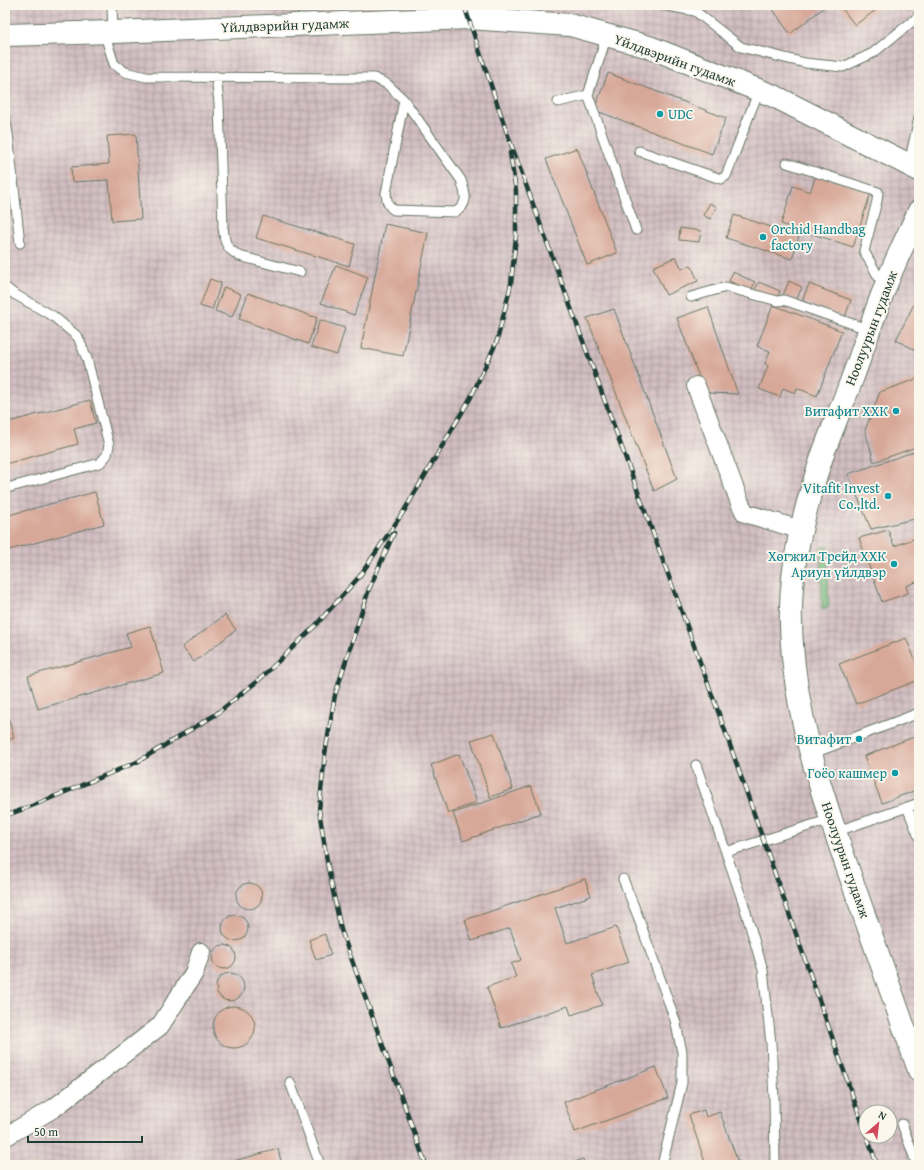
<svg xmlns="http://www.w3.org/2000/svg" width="924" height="1170" font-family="'Gentium Book Plus',serif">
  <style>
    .industrial { fill: url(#industrial-grid); fill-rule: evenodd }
    .forest { fill: url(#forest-firs); stroke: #487856 }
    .building { fill: #d7a798 }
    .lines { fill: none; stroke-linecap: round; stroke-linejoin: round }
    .service-casing { stroke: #677563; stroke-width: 11 }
    .minor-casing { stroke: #677563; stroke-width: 20 }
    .tertiary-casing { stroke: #677563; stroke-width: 24 }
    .secondary-casing { stroke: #677563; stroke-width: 24 }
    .service { stroke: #fff; stroke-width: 9 }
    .minor { stroke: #fff; stroke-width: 18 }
    .tertiary { stroke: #fff; stroke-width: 22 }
    .secondary { stroke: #fff; stroke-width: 22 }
    .rail-casing { stroke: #1f3d34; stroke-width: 4.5 }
    .rail { stroke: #fbf7ec; stroke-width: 3; stroke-dasharray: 9; stroke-linecap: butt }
    .culture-dot { fill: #0f9aa8; stroke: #fbf7ec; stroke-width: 1.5 }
    .labels { text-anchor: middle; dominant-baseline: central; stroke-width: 3.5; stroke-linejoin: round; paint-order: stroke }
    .street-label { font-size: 14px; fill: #1f3d34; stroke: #fbf7ec }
    .culture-label { font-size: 14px; fill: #0d838f; stroke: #fbf7ec; text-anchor: end }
  </style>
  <defs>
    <pattern id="industrial-grid" width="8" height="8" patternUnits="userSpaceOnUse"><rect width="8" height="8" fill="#d2bec2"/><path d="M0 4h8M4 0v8" fill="none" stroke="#aa9c9e"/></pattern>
    <pattern id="forest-firs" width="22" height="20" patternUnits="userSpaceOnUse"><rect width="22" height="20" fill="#70b377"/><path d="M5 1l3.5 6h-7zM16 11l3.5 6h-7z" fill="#5b9362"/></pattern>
  </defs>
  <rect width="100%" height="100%" fill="#fbf7ec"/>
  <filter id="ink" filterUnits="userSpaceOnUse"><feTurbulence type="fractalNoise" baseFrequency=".025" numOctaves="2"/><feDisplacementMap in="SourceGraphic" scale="8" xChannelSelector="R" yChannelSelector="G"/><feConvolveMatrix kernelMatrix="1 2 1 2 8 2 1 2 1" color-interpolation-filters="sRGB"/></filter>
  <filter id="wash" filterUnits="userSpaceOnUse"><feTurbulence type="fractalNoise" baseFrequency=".012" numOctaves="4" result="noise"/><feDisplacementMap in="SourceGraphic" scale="16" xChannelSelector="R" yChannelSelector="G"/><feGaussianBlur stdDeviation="0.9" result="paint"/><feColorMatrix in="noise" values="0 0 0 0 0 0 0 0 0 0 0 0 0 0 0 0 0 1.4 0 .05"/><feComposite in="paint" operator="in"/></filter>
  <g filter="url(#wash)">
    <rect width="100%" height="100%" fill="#eedcb9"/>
    <path class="industrial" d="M5 5H919V1165H5ZM866 1112H890V1136H866Z"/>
    <path class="forest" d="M827 546 829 607 822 609 821 547Z"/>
    <g id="blocks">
      <path class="building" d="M770 5H827L790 34Z
        M839 5H883L855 25Z
        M608 73 726 118 712 154 594 110Z
        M136 134 141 219 112 221 109 180 72 182 71 167 109 164 107 136Z
        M577 148 617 253 587 265 546 159Z
        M816 175 871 192 853 247 781 224 793 186 810 192Z
        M710 203 717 207 710 219 703 215Z
        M734 215 799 236 792 259 726 238Z
        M263 216 355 244 349 266 256 238Z
        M385 224 428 233 403 356 361 348Z
        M680 228 701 231 699 242 679 240Z
        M676 257 682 269 691 265 698 281 666 295 653 267Z
        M336 265 368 277 354 315 321 303Z
        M733 272 755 282 751 291 729 281Z
        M210 279 221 283 212 310 200 306Z
        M789 281 802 287 796 301 783 295Z
        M759 282 780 291 777 300 754 291Z
        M809 284 851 300 845 317 802 301Z
        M224 287 241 294 232 317 215 311Z
        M248 293 317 318 308 344 239 319Z
        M919 294V352L896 340Z
        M773 305 842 331 817 396 797 388 795 393 783 388 780 397 759 389 768 366 765 364 770 351 757 346Z
        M708 307 738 394 705 393 677 318Z
        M614 309 677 479 654 491 587 318Z
        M320 320 345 328 337 355 311 347Z
        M919 378V446L874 462 865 430 880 392Z
        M90 400 96 423 74 429 78 444 5 464V423Z
        M919 450V518L871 529 848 474Z
        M95 492 104 524 5 551V516Z
        M888 530 894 546 919 537V581L906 586 908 593 882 602 859 538Z
        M225 615 236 630 194 662 182 647Z
        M150 626 164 673 38 709 28 676 131 647 126 633Z
        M906 638 919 669V680L856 704 839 664Z
        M5 706 14 738 5 741Z
        M494 733 513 789 490 797 471 740Z
        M919 735V789L882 803 864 756Z
        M459 754 477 802 448 813 431 765Z
        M531 786 541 813 463 841 453 813Z
        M585 879 591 896 555 908 567 943 616 927 629 962 592 975 602 1005 571 1015 568 1006 501 1028 487 987 516 977 511 964 521 960 510 928 472 941 465 920Z
        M236 896a13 13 0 1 1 26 0a13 13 0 1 1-26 0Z
        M222 928a13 13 0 1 1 26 0a13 13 0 1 1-26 0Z
        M325 934 331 955 316 960 309 940Z
        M212 957a12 12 0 1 1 24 0a12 12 0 1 1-24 0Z
        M216 987a14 14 0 1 1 28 0a14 14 0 1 1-28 0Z
        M213 1027a21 21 0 1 1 42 0a21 21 0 1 1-42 0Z
        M656 1067 668 1098 575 1132 564 1102Z
        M704 1110 706 1117 720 1112 739 1165H706L689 1115Z
        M278 1149 282 1165H231L230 1162Z
        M583 1159 585 1165H567Z"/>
    </g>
  </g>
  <g filter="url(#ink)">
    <use href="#blocks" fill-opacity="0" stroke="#677563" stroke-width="1"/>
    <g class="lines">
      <defs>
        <path id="service" d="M112 5 113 32
          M662 5 695 11
          M691 5 695 11 741 47 805 63 843 67 873 53 919 16
          M104 32 114 64 125 72 146 77 374 78 387 84 404 100 461 180C465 193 470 204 455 212L394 210C387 205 387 201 386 193L404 100
          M607 35 588 95 636 230
          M216 76 219 103 223 227C225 243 225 247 239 256L300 272
          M558 102 588 95
          M5 118 8 134 20 243
          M639 151 721 179 726 176 759 90
          M787 163 878 192 877 201 864 251 883 285
          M909 164 919 118
          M5 287 14 294 53 316 78 337 87 359 109 445 107 455 100 463 7 488
          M691 297 726 287 778 301 784 300 870 330
          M811 754 919 713
          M696 765 743 902 763 970 771 1043 774 1098 775 1165
          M907 807 919 837
          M835 832 919 803
          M726 852 831 819
          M623 879 637 914 675 1020 682 1052V1083L662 1165
          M290 1082 320 1165
          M902 1124 917 1165"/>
        <path id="minor" d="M696 386 740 503 745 513 801 530
          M5 1137 54 1108 160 1026 194 973 201 952"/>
        <path id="tertiary" d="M919 211C907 237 894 263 884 290 872 320 863 350 852 379 843 403 833 427 824 451 805 506 789 566 791 624 793 712 822 795 851 878 874 942 896 1006 919 1070"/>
        <path id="secondary" d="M5 35 113 32 469 18 570 25 649 47 776 97 919 170"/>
      </defs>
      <use href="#service" class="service-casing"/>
      <use href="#minor" class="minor-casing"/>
      <use href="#tertiary" class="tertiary-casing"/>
      <use href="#secondary" class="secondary-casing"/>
      <use href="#service" class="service"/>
      <use href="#minor" class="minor"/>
      <use href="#tertiary" class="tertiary"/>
      <use href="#secondary" class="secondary"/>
      <defs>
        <path id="rail" d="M464 5 506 130 723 725 866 1134
          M394 533 369 589 335 695 325 754 319 810 328 867 341 930 426 1165
          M5 816 34 805 137 762 215 715 261 678 315 626 359 577 404 511 471 397 497 341 511 284 516 236V191L510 153
          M867 1136 877 1165"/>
      </defs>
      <use href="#rail" class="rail-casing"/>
      <use href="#rail" class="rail"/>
    </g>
  </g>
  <g class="culture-dot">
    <circle cx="660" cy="114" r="4"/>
    <circle cx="763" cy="237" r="4"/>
    <circle cx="896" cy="411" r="4"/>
    <circle cx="888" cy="496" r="4"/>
    <circle cx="894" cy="564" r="4"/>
    <circle cx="859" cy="739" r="4"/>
    <circle cx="895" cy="773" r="4"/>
  </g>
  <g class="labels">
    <g class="street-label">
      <text transform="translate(285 25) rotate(-2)">Yйлдвэрийн гудамж</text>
      <text transform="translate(675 60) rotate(20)">Yйлдвэрийн гудамж</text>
      <text transform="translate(871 328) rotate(-69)">Ноолуурын гудамж</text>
      <text transform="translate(846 860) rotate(71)">Ноолуурын гудамж</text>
    </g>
    <g class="culture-label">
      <text x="668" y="114" text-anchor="start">UDC</text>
      <text x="771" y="229" text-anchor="start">Orchid Handbag<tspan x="771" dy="16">factory</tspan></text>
      <text x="888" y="411">Витафит ХХК</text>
      <text x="880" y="488">Vitafit Invest<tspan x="880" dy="16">Co.,ltd.</tspan></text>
      <text x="886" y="556">Хөгжил Трейд ХХК<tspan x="886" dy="16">Ариун үйлдвэр</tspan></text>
      <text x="851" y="739">Витафит</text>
      <text x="887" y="773">Гоёо кашмер</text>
    </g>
  </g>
  <rect width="924" height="1170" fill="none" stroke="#fbf7ec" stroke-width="20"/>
  <g transform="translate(878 1124) rotate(28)"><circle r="19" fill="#fbf7ec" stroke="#a3ada2"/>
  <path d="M0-3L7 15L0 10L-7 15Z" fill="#d1495b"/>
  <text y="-6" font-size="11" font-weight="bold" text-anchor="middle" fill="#1f3d34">N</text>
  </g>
  <path d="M28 1136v6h114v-6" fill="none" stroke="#1f3d34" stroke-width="2"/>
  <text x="34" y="1136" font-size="12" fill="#1f3d34" stroke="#fbf7ec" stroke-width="3" paint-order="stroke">50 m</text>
</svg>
